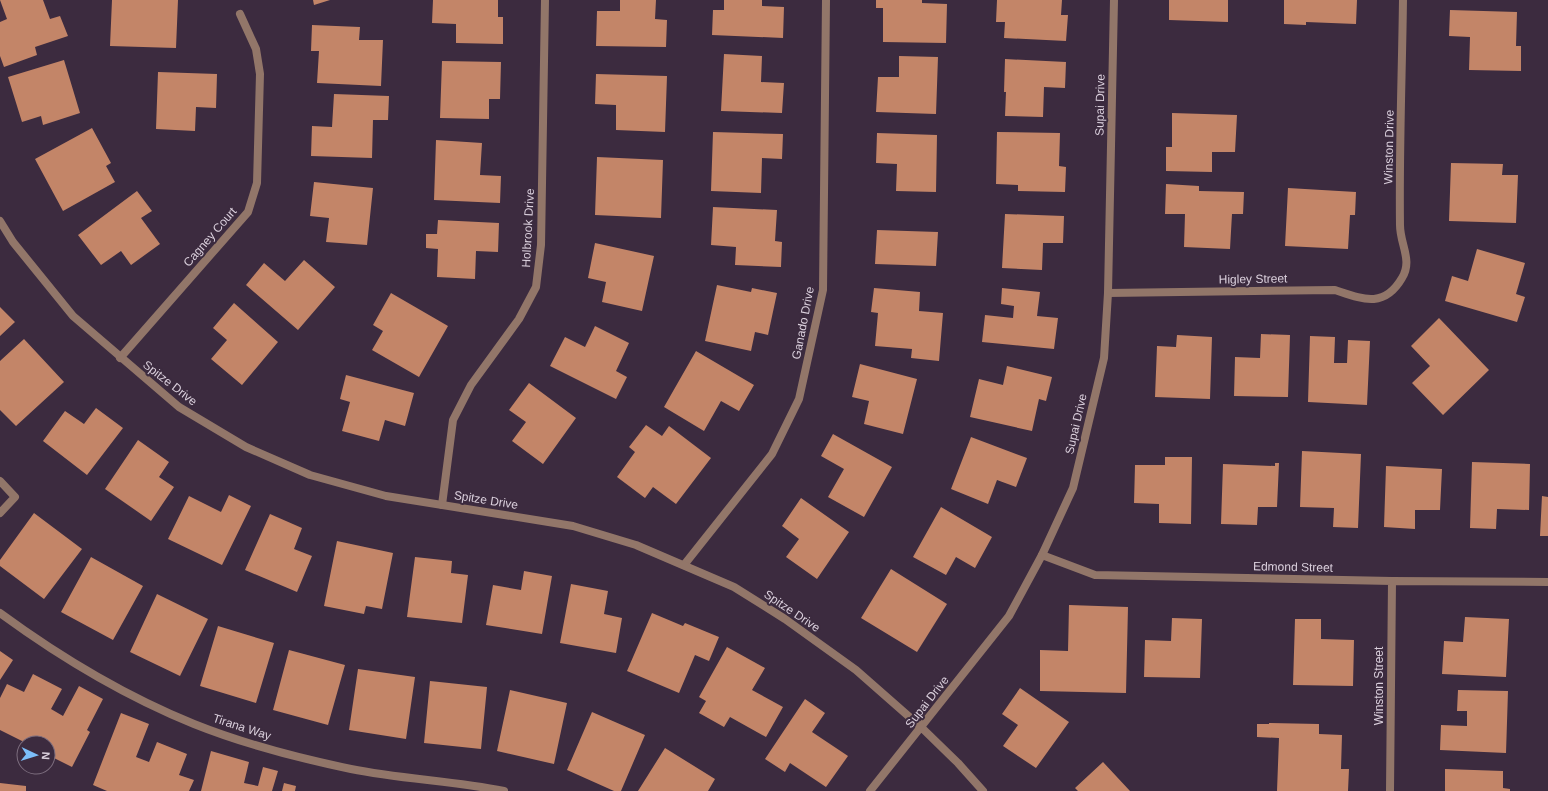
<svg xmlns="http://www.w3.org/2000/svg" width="1548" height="791" font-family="Arial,sans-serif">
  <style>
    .building { fill: #c38568 }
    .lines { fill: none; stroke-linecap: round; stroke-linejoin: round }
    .minor { stroke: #927669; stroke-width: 8 }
    .tertiary { stroke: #927669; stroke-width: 8 }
    .labels { text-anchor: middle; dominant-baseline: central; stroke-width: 4; stroke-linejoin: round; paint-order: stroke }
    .street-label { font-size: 12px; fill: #dbd0dd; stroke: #3c2b3f }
  </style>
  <rect width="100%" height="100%" fill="#3c2b3f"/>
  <path class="building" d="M0 0H43L50 19 60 16 68 36 35 47 37 55 4 67 0 56V22L7 19Z
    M112 0H178L176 48 110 46Z
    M313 0H330L314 5Z
    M433 0H498V17H503V44L456 43V24L432 23Z
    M620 0H656L655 19 667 20 666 47 596 46 597 11H620Z
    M724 0H762V6L784 7 783 38 712 35 713 10H724Z
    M876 0H922V3L947 4 946 43 883 42V8H876Z
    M997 0H1062L1061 15H1068L1066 41 1004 38 1005 22H996Z
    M1169 0H1228V22L1169 20Z
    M1284 0H1357L1356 24 1306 22V25L1284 24Z
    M1450 10 1517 12 1516 46H1521V71L1469 70 1470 37 1449 36Z
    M312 25 360 27 359 40H383L381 86 317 83 319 51H311Z
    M724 54 762 56 761 82 784 83 782 113 721 111Z
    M899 56 938 57 936 114 876 112 878 77H899Z
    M1005 59 1066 62 1065 88 1044 87 1043 117 1005 116 1006 92H1004Z
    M64 60 80 113 43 125 41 116 22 122 8 77Z
    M442 61 501 62 500 99H489V119L440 118Z
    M158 72 217 74 216 108 196 107 195 131 156 129Z
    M596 74 667 76 665 132 616 130V105L595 104Z
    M334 94 389 96 388 120H373L372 158 311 156 312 126 332 127Z
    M1172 113 1237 115 1235 152H1212V172L1166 171V147H1172Z
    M92 128 111 163 106 166 115 182 63 211 35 159Z
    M713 132 783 134 782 159 762 158 761 193 711 191Z
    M997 132 1060 133 1059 166 1066 167 1065 192 1018 191V185L996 184Z
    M877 133 937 135 936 192 896 191 897 164 876 163Z
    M436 140 482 143 480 175 501 176 500 203 434 200Z
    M597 157 663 160 661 218 595 215Z
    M1451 163 1503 164 1502 175H1518L1516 223 1449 221Z
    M314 182 373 188 367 245 326 242 329 218 310 216Z
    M1166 184 1199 186V191L1244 192 1243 214H1232L1230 249 1184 247 1185 214H1165Z
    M1288 188 1356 192 1355 215H1350L1348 249 1285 246Z
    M137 191 152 211 141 218 160 244 131 265 121 251 101 265 78 235Z
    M713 207 777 210 775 241 782 242 781 267 735 265 736 247 711 245Z
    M1005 214 1064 216 1063 243H1043L1042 270 1002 268Z
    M438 220 499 223 498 252 476 251 475 279 437 277 438 249 426 248V234H437Z
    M877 230 938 232 936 266 875 264Z
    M595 243 654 256 642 311 602 302 606 282 588 278Z
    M1477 249 1525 263 1516 294 1525 297 1517 322 1445 301 1452 276 1468 281Z
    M304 260 335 287 298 330 246 285 264 263 285 281Z
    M717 285 751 292 752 288 777 293 768 335 755 332 751 351 705 341Z
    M874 288 920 292 919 311 943 313 939 361 911 358 912 349 875 346 878 313 871 312Z
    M1002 288 1040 292 1037 316 1058 318 1054 349 982 342 985 315 1013 318 1014 306 1001 304Z
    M391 293 448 326 419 377 372 350 383 331 373 325Z
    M234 303 278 342 242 385 211 359 227 340 213 328Z
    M0 307 15 322 0 336Z
    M1439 318 1489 370 1443 415 1412 383 1430 366 1411 346Z
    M595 326 629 343 616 371 627 377 616 399 550 366 565 337 585 347Z
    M1261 334 1290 335 1288 397 1234 396 1235 357 1260 358Z
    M1177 335 1212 337 1210 399 1155 397 1157 346 1176 347Z
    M1310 336 1335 337 1334 363H1347L1348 340 1370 341 1367 405 1308 402Z
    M24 339 64 382 16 426 0 410V361Z
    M696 351 754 385 739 411 721 401 704 431 664 407Z
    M860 364 917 379 903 434 864 424 869 401 852 397Z
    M1007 366 1052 377 1046 401 1039 399 1032 431 970 417 979 379 1003 385Z
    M346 375 414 393 405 426 385 420 379 441 342 431 350 402 340 399Z
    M529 383 576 418 543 464 512 441 526 422 509 410Z
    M96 408 123 428 87 475 43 441 65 411 84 424Z
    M646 425 662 436 669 426 711 458 676 504 653 487 645 498 617 477 635 452 629 447Z
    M833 434 892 467 864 517 828 497 844 469 821 456Z
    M971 437 1027 458 1016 487 997 480 988 504 951 489Z
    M138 440 169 462 159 477 174 487 151 521 105 489Z
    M1302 451 1361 454 1358 528 1333 527 1334 508 1300 507Z
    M1165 457H1192L1191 524 1159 523V504L1134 503 1135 465H1165Z
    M1472 462 1530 464 1529 510 1497 509 1496 529 1470 528Z
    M1275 463H1279L1277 507H1258L1257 525 1221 524 1223 464 1275 466Z
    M1386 466 1442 469 1440 510H1415V529L1384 527Z
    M229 495 251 506 222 565 168 539 189 496 221 512Z
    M1542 496 1548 497V536H1540Z
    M801 498 849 532 817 579 786 557 799 539 782 526Z
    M941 507 992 537 975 568 956 557 946 575 913 557Z
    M34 513 82 549 44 599 0 566V560Z
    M270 514 302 528 294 549 312 556 297 592 245 570Z
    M337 541 393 553 382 609 366 606 364 614 324 606Z
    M91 557 143 586 113 640 61 612Z
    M415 557 452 561 451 573 468 575 462 623 407 617Z
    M891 569 947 604 917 652 861 618Z
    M524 571 552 576 542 634 486 625 493 585 521 590Z
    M571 584 608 591 604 614 622 618 616 653 560 643Z
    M157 594 208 619 180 676 130 652Z
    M1069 605 1128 607 1126 693 1040 691V650L1068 651Z
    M652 613 683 626 685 623 719 637 709 661 695 655 679 693 627 671Z
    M1465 617 1509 619 1506 677 1442 674 1444 641 1463 642Z
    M1172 618 1202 619 1200 678 1144 677 1145 640 1171 641Z
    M1295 619H1321V639L1354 640 1353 686 1293 685Z
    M218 626 274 643 256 703 200 686Z
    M727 647 765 668 752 690 783 707 766 737 730 717 724 727 699 713 706 701 699 697Z
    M289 650 345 665 328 725 273 710Z
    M0 651 13 660 0 680Z
    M358 669 415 677 406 739 349 730Z
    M33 674 62 689 51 709 63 716 79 686 103 699 87 730 90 732 72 767 48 755V743H26L0 730V698L7 684 24 692Z
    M430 681 487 687 481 749 424 743Z
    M1020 688 1069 722 1036 768 1003 746 1018 725 1002 714Z
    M510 690 567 703 554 764 497 751Z
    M1458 690 1508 691 1506 753 1440 750 1441 725 1467 726V711H1457Z
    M805 699 825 713 812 732 848 756 826 787 790 763 785 772 765 759Z
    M592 712 645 735 621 791H614L567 770Z
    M121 713 149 724 136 757 149 762 157 742 187 754 179 775 194 780 189 791H107L93 785Z
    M1269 723 1319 724V734L1342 735 1341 769H1349L1348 791H1277L1279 738 1257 737V724H1269Z
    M665 748 715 779 708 791H638Z
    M211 751 249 762 244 783 258 786 263 767 278 771 272 791H201Z
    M1103 762 1130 791H1078L1075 788Z
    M1445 769 1503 771V788L1510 789V791H1445Z
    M0 783 26 786V791H0Z
    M284 783 296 786 295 791H282Z"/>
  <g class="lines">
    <path class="minor" d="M1108 293 1335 290C1362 299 1384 309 1402 278 1413 260 1400 245 1400 225 1399 150 1402 75 1403 0
      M120 358 248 212 257 183 260 74 256 49 240 14
      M0 481 15 497 0 513
      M442 505 453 420 471 385 519 319 536 287 541 245 545 0
      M1042 555 1095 575 1392 581 1548 582
      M684 565 772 454 799 399 823 290 826 0
      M0 613C60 657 125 696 194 724 244 744 298 758 351 769 401 779 453 781 504 791
      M1390 791 1392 581"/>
    <path class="tertiary" d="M0 221 13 242 73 316 179 407 246 447 310 475 386 496 573 526 636 545 734 587 785 619 856 670 922 728 958 763 983 791
      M870 791 1009 616 1042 555 1073 488 1104 358 1108 293 1114 0"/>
  </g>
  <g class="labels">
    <g class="street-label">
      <text transform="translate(1100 105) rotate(-89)">Supai Drive</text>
      <text transform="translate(1389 147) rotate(-89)">Winston Drive</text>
      <text transform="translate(528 228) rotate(-87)">Holbrook Drive</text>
      <text transform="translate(210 237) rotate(-49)">Cagney Court</text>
      <text transform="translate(1253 279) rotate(-1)">Higley Street</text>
      <text transform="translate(803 323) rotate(-79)">Ganado Drive</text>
      <text transform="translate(170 383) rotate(38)">Spitze Drive</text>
      <text transform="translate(1076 424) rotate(-77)">Supai Drive</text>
      <text transform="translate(486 500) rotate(9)">Spitze Drive</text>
      <text transform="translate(1293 567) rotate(1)">Edmond Street</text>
      <text transform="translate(792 611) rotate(34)">Spitze Drive</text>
      <text transform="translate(1379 686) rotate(-90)">Winston Street</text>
      <text transform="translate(927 702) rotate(-52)">Supai Drive</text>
      <text transform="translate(242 727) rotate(18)">Tirana Way</text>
    </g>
  </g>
  <g transform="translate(36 755) rotate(94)"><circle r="19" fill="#3c2b3f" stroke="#7c6d7e"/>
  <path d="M0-3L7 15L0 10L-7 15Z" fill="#7cbef9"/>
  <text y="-6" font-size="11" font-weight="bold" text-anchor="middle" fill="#dbd0dd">N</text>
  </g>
</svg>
